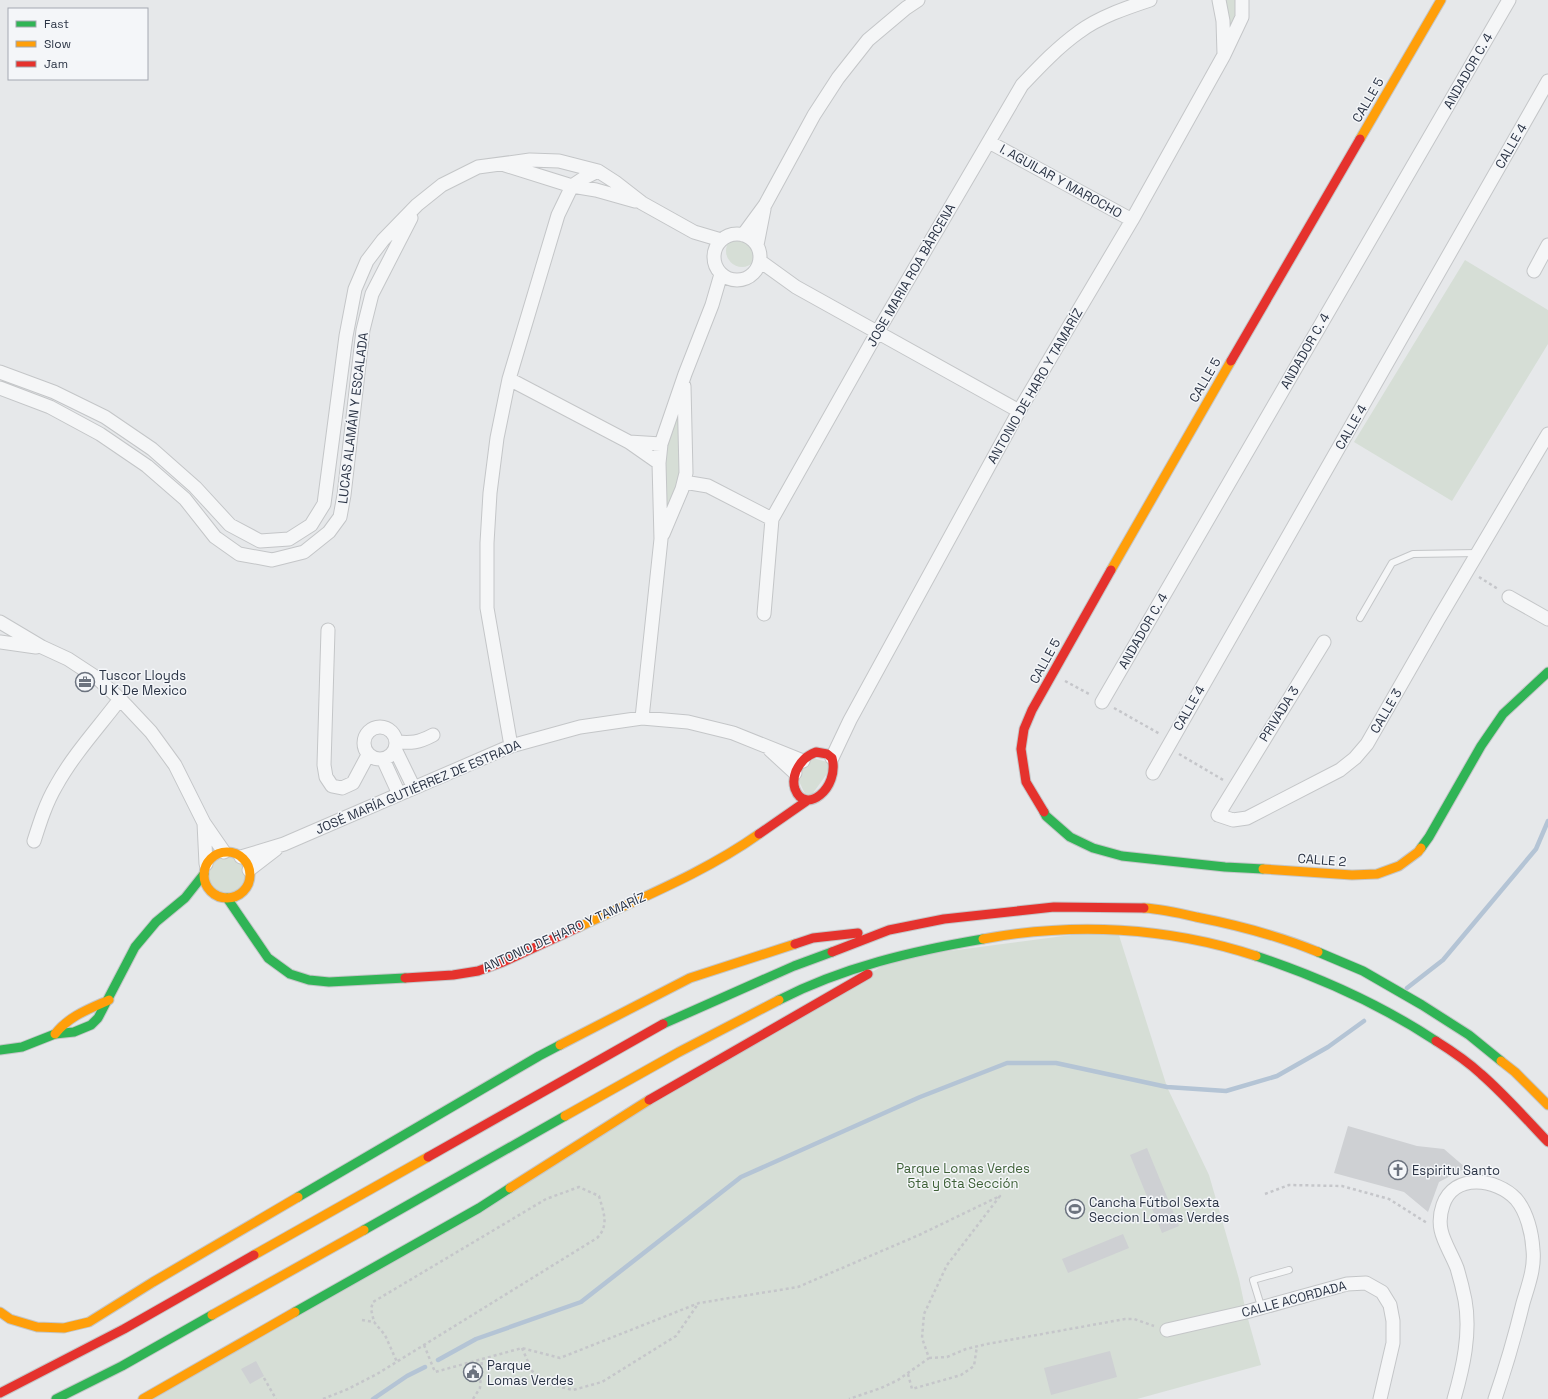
<svg xmlns="http://www.w3.org/2000/svg" width="1548" height="1399" font-family="'Space Grotesk',sans-serif">
  <style>
    .green { fill: #d6ded6 }
    .lines { fill: none; stroke-linecap: round; stroke-linejoin: round }
    .stream { stroke: #b4c4d5; stroke-width: 4.5 }
    .building { fill: #ced0d3 }
    .lane-casing { stroke: #c4c6c8; stroke-width: 8 }
    .street-casing { stroke: #c4c6c8; stroke-width: 15 }
    .fast-casing { stroke: #c4c6c8; stroke-width: 11 }
    .slow-casing { stroke: #c4c6c8; stroke-width: 11 }
    .jam-casing { stroke: #c4c6c8; stroke-width: 11 }
    .path { stroke: #c5c6ca; stroke-width: 2.5; stroke-dasharray: 3 3; stroke-linecap: butt }
    .lane { stroke: #f5f6f7; stroke-width: 6 }
    .street { stroke: #f5f6f7; stroke-width: 13 }
    .fast { stroke: #30b455; stroke-width: 9 }
    .slow { stroke: #ff9f0a; stroke-width: 9 }
    .jam { stroke: #e5322d; stroke-width: 9 }
    .labels { text-anchor: middle; dominant-baseline: central; stroke-width: 3; stroke-linejoin: round; paint-order: stroke }
    .street-label { font-size: 13px; fill: #2b3445; stroke: #f4f6f9 }
    .poi-label { font-size: 13px; fill: #2b3445; stroke: #f4f6f9; text-anchor: start }
    .park-label { font-size: 13px; fill: #3f6138; stroke: #f4f6f9 }
  </style>
  <rect width="100%" height="100%" fill="#e6e8ea"/>
  <path class="green" d="M1219 0H1242L1224 55Z
    M726 251a16 16 0 1 1 32 0a16 16 0 1 1-32 0Z
    M1465 260 1548 310V344L1452 501 1354 442Z
    M685 374 686 461 661 539 659 463Z
    M806 756 834 764 808 800 795 773Z
    M205 875a22 22 0 1 1 44 0a22 22 0 1 1-44 0Z
    M1117 929 1167 1087 1209 1175 1239 1279 1246 1312 1261 1365 1137 1399H145L896 958Z"/>
  <g class="lines">
    <path class="stream" d="M1407 988 1443 960 1536 849 1548 821
      M438 1360 476 1339 581 1302 741 1177 920 1097 1007 1063H1056L1167 1087 1226 1091 1277 1076 1328 1047 1364 1021
      M373 1399 407 1376 425 1367"/>
  </g>
  <path class="building" d="M1348 1126 1417 1146 1444 1149 1466 1168 1439 1182 1428 1212 1404 1192 1334 1173Z
    M1147 1148 1179 1226 1162 1233 1130 1155Z
    M1123 1234 1129 1248 1068 1273 1062 1259Z
    M1110 1351 1117 1377 1051 1395 1044 1368Z
    M256 1361 264 1376 250 1384 241 1369Z"/>
  <g class="lines">
    <defs>
      <path id="lane" d="M1360 618 1392 563 1413 554 1478 553
        M1261 1306 1253 1280 1289 1270"/>
      <path id="street" d="M1219 0 1223 21 1224 54
        M989 142 1132 220
        M505 165 572 186 596 190 635 201
        M714 257a23 23 0 1 1 46 0a23 23 0 1 1-46 0Z
        M743 235 765 205 814 115 838 78 868 40 906 8 918 0
        M757 245 764 209
        M760 261 796 287 1019 411
        M1534 271 1548 245
        M0 372 54 392 105 417 152 449 195 487 230 525 260 541 289 539 311 525 324 504 346 336 355 289 367 261 383 240 417 205 442 185 478 167 530 160 559 161 598 171 615 182 642 203 694 232 721 240
        M509 379 629 442 659 463
        M0 388 50 407 100 434 147 466 185 499 215 537 239 554 272 560 304 552 329 532 340 517 344 495 363 330 372 294 411 218
        M629 442 661 444
        M684 482 708 486 772 519
        M663 534 682 489 686 473 684 386
        M1509 597 1548 619
        M764 614 772 519 878 331 1022 85C1040 66 1058 47 1079 32 1099 17 1126 8 1150 0
        M0 622 42 647 68 659 97 678 120 699 151 732 175 765 204 823 224 852
        M328 630 324 765 326 777 332 786 342 788 353 783 368 755
        M0 642 36 647
        M1324 642 1218 815 1233 820 1247 818 1340 770 1355 758 1367 744 1438 620 1548 434
        M1102 702 1509 0
        M642 718 661 539 659 463 661 444 685 374 712 305 721 274
        M364 743a16 16 0 1 1 32 0a16 16 0 1 1-32 0Z
        M396 742C412 743 418 743 433 735
        M511 746 487 608V543L490 493 497 438 509 379 558 215 572 186 584 178 598 171
        M395 749 414 788
        M770 750 795 773
        M832 758 850 720 1019 411 1132 220 1224 55 1242 17V0
        M383 759 399 794
        M1153 773 1548 81
        M204 823 206 864
        M34 841C40 822 46 803 56 786 73 755 98 728 120 699
        M241 857 284 844 511 746 580 727 642 718 688 722 733 733 803 761
        M249 870 276 849
        M1167 1330 1246 1312 1347 1284 1366 1283 1382 1292 1390 1305 1393 1321V1343L1380 1399
        M1454 1399C1463 1368 1471 1333 1465 1300 1463 1290 1460 1278 1457 1268 1448 1245 1434 1231 1443 1205 1454 1173 1496 1178 1516 1199 1527 1212 1532 1233 1533 1250 1535 1268 1528 1286 1523 1303 1515 1336 1506 1367 1495 1399"/>
      <path id="fast" d="M1044 812 1046 816 1070 837 1093 848 1122 856 1225 867 1263 869
        M1421 848 1429 837 1481 746 1503 714 1548 672
        M227 898 268 958 290 974 309 980 329 982 405 978
        M1318 952 1363 971 1422 1005 1469 1035 1501 1061
        M1256 956C1319 977 1380 1004 1436 1041
        M779 1000C843 967 913 951 983 939
        M663 1024 794 966 832 952
        M0 1050 22 1047 55 1034 74 1032 91 1025 98 1018 135 947 156 922 185 898 204 874
        M298 1197 539 1056 560 1045
        M364 1230 565 1116
        M295 1312 479 1208 510 1188
        M56 1399 122 1366 212 1315"/>
      <path id="slow" d="M1360 139 1441 0
        M1111 570 1231 361
        M204 875a23 23 0 1 1 46 0a23 23 0 1 1-46 0Z
        M1263 869 1352 875 1377 874 1399 866 1418 852 1421 848
        M1144 908C1162 909 1179 913 1196 917 1237 925 1279 936 1318 952
        M579 927C640 898 704 873 759 834
        M983 939C1074 922 1168 927 1256 956
        M55 1034C69 1016 89 1009 109 1000
        M560 1045 690 978 795 944
        M1501 1061 1515 1072 1548 1105
        M565 1116 679 1052 779 1000
        M510 1188 649 1100
        M254 1255 428 1157
        M0 1312 10 1319 37 1327 64 1328 89 1322 153 1282 298 1197
        M212 1315 364 1230
        M143 1399 295 1312"/>
      <path id="jam" d="M1231 361 1360 139
        M816 752 827 754 832 758C840 788 805 816 795 789 793 783 794 776 796 771 801 761 806 756 816 752Z
        M1044 812 1026 782 1021 749 1024 729 1032 710 1111 570
        M759 834 808 800
        M795 944 813 938 858 933
        M832 952 889 930 944 919 1054 907 1144 908
        M405 978 453 975 478 971 503 962 579 927
        M1436 1041C1452 1051 1467 1061 1481 1074 1505 1095 1526 1119 1548 1142
        M649 1100 868 974
        M428 1157 663 1024
        M0 1393 124 1329 254 1255"/>
    </defs>
    <use href="#lane" class="lane-casing"/>
    <use href="#street" class="street-casing"/>
    <use href="#fast" class="fast-casing"/>
    <use href="#slow" class="slow-casing"/>
    <use href="#jam" class="jam-casing"/>
    <path class="path" d="M1479 577 1498 589
      M1065 681 1091 695
      M1114 708 1160 734
      M1179 754 1225 781
      M1265 1194 1289 1185 1342 1186 1389 1199 1427 1223
      M362 1320 374 1322 385 1335 397 1362
      M424 1345 435 1372 522 1348 560 1358 699 1303 798 1287 919 1235 1000 1196 947 1265 924 1314 922 1338 929 1358 898 1380 881 1388 849 1399
      M522 1348 532 1371 549 1384 573 1390 602 1382 676 1336 698 1304
      M929 1358 947 1357 966 1349 987 1344 1125 1319H1134L1154 1326
      M908 1374 912 1389 961 1375 974 1366 977 1346
      M264 1378 276 1399
      M323 1399 348 1389 377 1374 597 1238C610 1225 603 1211 599 1196L579 1187 546 1199 373 1302 371 1309 374 1322
      M473 1399 480 1388 482 1359"/>
    <use href="#lane" class="lane"/>
    <use href="#street" class="street"/>
    <use href="#fast" class="fast"/>
    <use href="#slow" class="slow"/>
    <use href="#jam" class="jam"/>
  </g>
  <defs>
    <symbol id="office-ring" viewBox="-11 -11 22 22"><circle r="9.5" fill="#f4f6f9" stroke="#6c737f" stroke-width="1.5"/><path d="M-6-3h4V-5.5h4V-3h4V5H-6ZM-1-4.5V-3h2v-1.5ZM-6 0V1H6V0Z" fill="#6c737f"/></symbol>
    <symbol id="church-ring" viewBox="-11 -11 22 22"><circle r="9.5" fill="#f4f6f9" stroke="#6c737f" stroke-width="1.5"/><path d="M-1.2-6h2.4v3.5h3.3v2.4h-3.3V6h-2.4V-.1h-3.3v-2.4h3.3Z" fill="#6c737f"/></symbol>
    <symbol id="stadium-ring" viewBox="-11 -11 22 22"><circle r="9.5" fill="#f4f6f9" stroke="#6c737f" stroke-width="1.5"/><path d="M0-5a6.5 5 0 1 0 0 10a6.5 5 0 1 0 0-10ZM-3.5-1.8h7v3.6h-7Z" fill="#6c737f"/></symbol>
    <symbol id="civic-ring" viewBox="-11 -11 22 22"><circle r="9.5" fill="#f4f6f9" stroke="#6c737f" stroke-width="1.5"/><path d="M-.6-6.5H3V-4.5H.6V-3L4-1V1h2V6H-6V1h2V-1L-.6-3ZM-1.2 2.5V6h2.4V2.5Z" fill="#6c737f"/></symbol>
  </defs>
  <g fill-rule="evenodd">
    <use href="#office-ring" x="74" y="671" width="22" height="22"/>
    <use href="#church-ring" x="1387" y="1159" width="22" height="22"/>
    <use href="#stadium-ring" x="1064" y="1198" width="22" height="22"/>
    <use href="#civic-ring" x="462" y="1361" width="22" height="22"/>
  </g>
  <g class="labels">
    <g class="street-label">
      <text transform="translate(1468 71) rotate(-60)">ANDADOR C. 4</text>
      <text transform="translate(1368 100) rotate(-60)">CALLE 5</text>
      <text transform="translate(1511 146) rotate(-60)">CALLE 4</text>
      <text transform="translate(1061 181) rotate(29)">I. AGUILAR Y MAROCHO</text>
      <text transform="translate(911 275) rotate(-60)">JOSE MARIA ROA BÀRCENA</text>
      <text transform="translate(1305 351) rotate(-60)">ANDADOR C. 4</text>
      <text transform="translate(1205 380) rotate(-60)">CALLE 5</text>
      <text transform="translate(1035 386) rotate(-60)">ANTONIO DE HARO Y TAMARÍZ</text>
      <text transform="translate(353 418) rotate(-83)">LUCAS ALAMÁN Y ESCALADA</text>
      <text transform="translate(1351 427) rotate(-60)">CALLE 4</text>
      <text transform="translate(1143 631) rotate(-60)">ANDADOR C. 4</text>
      <text transform="translate(1045 661) rotate(-61)">CALLE 5</text>
      <text transform="translate(1189 708) rotate(-60)">CALLE 4</text>
      <text transform="translate(1386 711) rotate(-60)">CALLE 3</text>
      <text transform="translate(1279 714) rotate(-58)">PRIVADA 3</text>
      <text transform="translate(418 787) rotate(-23)">JOSÉ MARÍA GUTIÉRREZ DE ESTRADA</text>
      <text transform="translate(1322 860) rotate(4)">CALLE 2</text>
      <text transform="translate(564 932) rotate(-24)">ANTONIO DE HARO Y TAMARÍZ</text>
      <text transform="translate(1294 1299) rotate(-15)">CALLE ACORDADA</text>
    </g>
    <g class="poi-label">
      <text x="99" y="675">Tuscor Lloyds<tspan x="99" dy="15">U K De Mexico</tspan></text>
      <text x="1412" y="1170">Espiritu Santo</text>
      <text x="1089" y="1202">Cancha Fútbol Sexta<tspan x="1089" dy="15">Seccion Lomas Verdes</tspan></text>
      <text x="487" y="1365">Parque<tspan x="487" dy="15">Lomas Verdes</tspan></text>
    </g>
    <g class="park-label">
      <text x="963" y="1168">Parque Lomas Verdes<tspan x="963" dy="15">5ta y 6ta Sección</tspan></text>
    </g>
  </g>
  <rect x="8" y="8" width="140" height="72" fill="#f4f6f9" stroke="#a4a8b1"/>
  <rect x="16" y="21" width="20" height="6" fill="#30b455" stroke="#a4a8b1"/>
  <text x="44" y="28" font-size="12" fill="#2b3445">Fast</text>
  <rect x="16" y="41" width="20" height="6" fill="#ff9f0a" stroke="#a4a8b1"/>
  <text x="44" y="48" font-size="12" fill="#2b3445">Slow</text>
  <rect x="16" y="61" width="20" height="6" fill="#e5322d" stroke="#a4a8b1"/>
  <text x="44" y="68" font-size="12" fill="#2b3445">Jam</text>
</svg>
